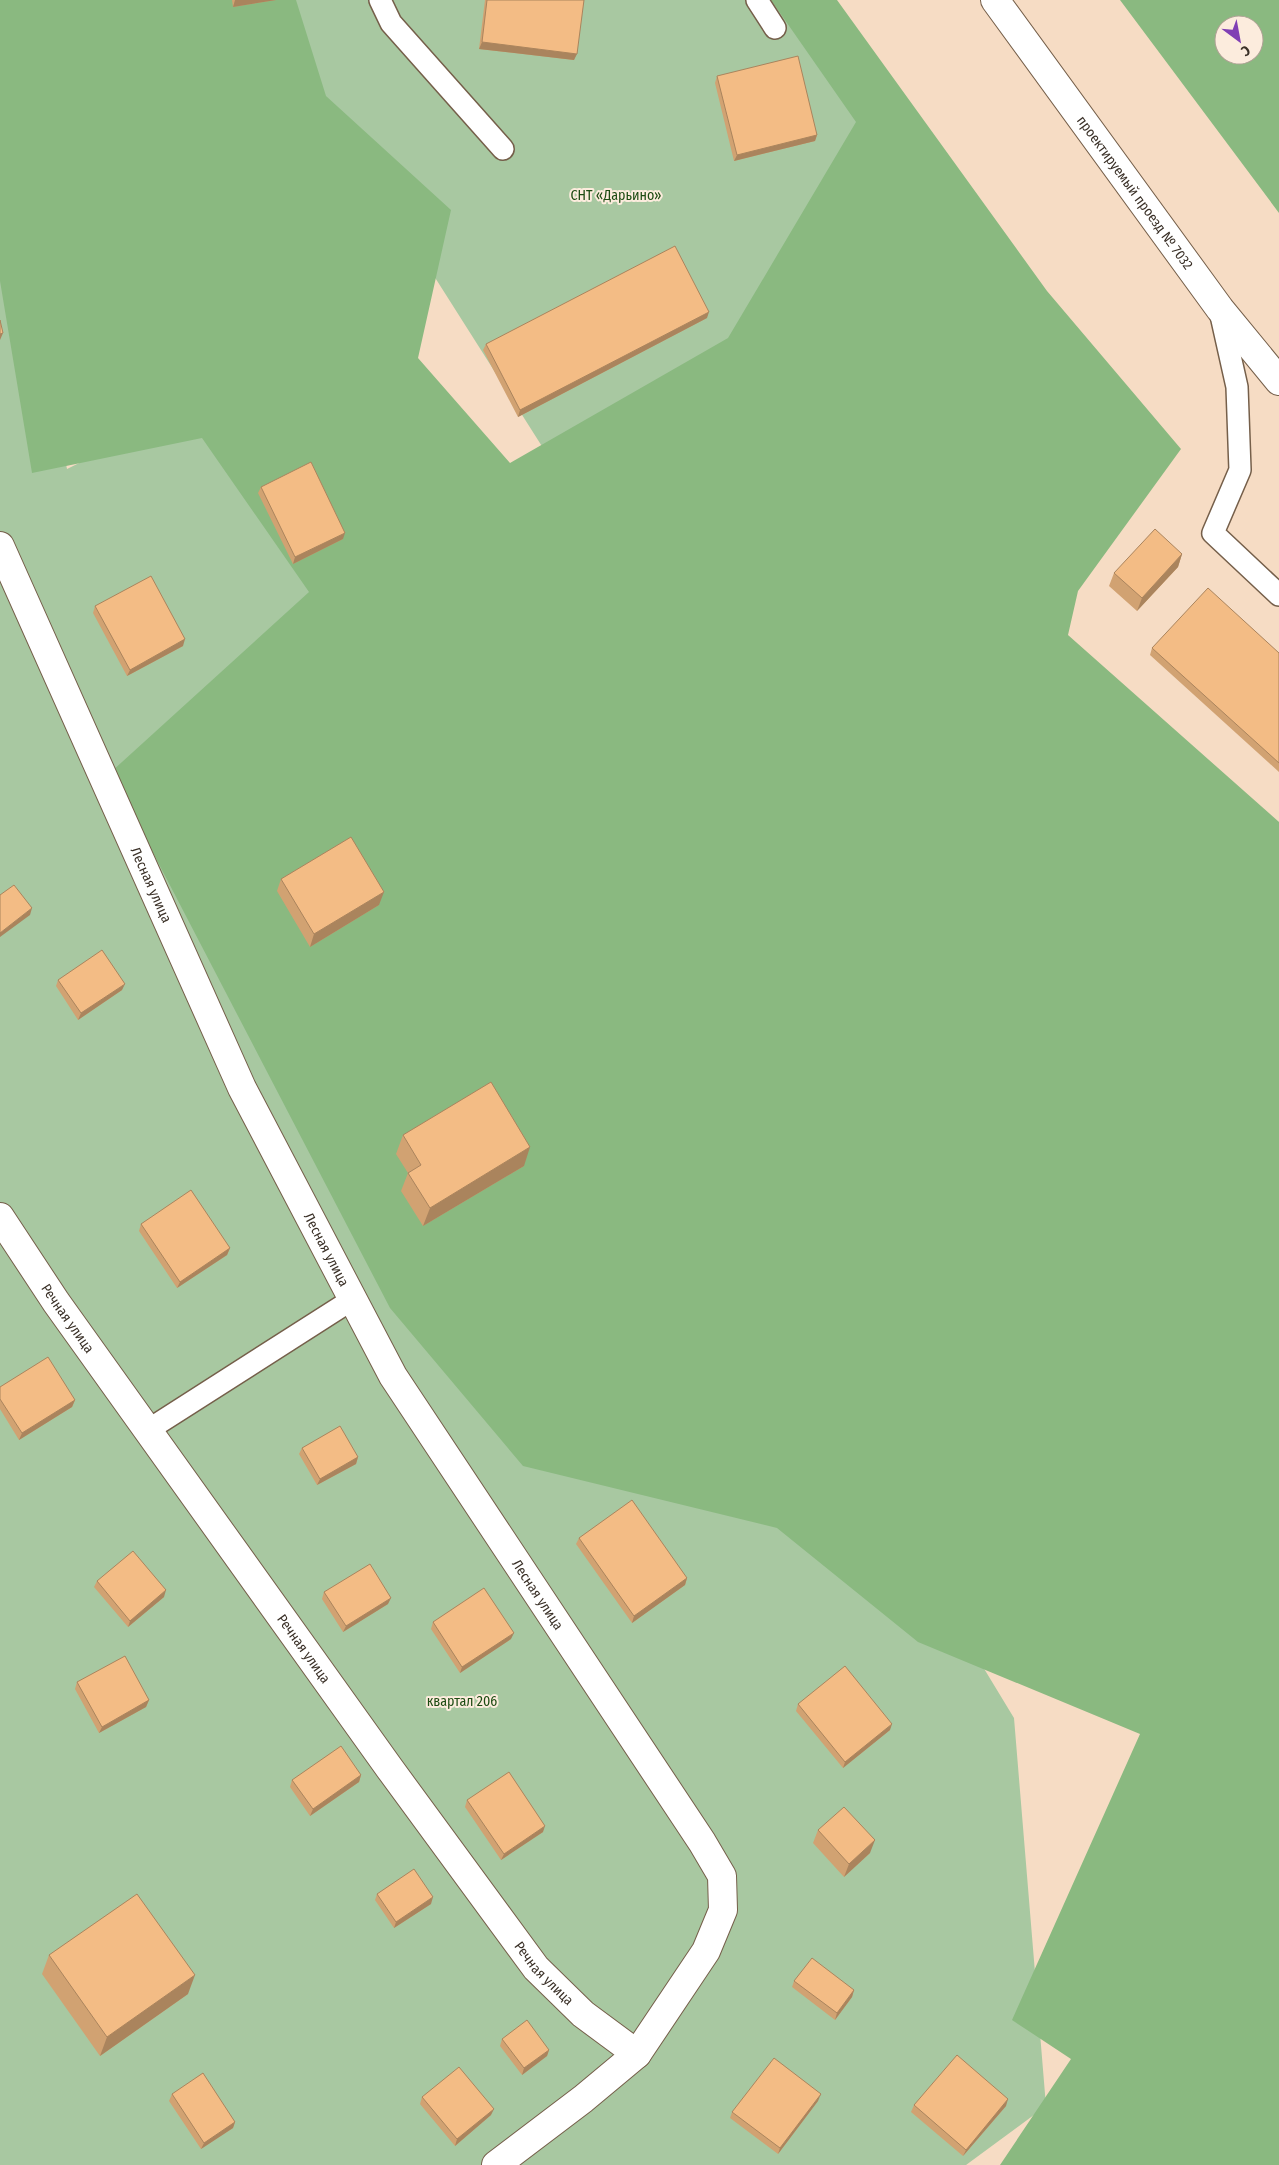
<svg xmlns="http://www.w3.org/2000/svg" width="1279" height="2165" font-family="'Fira Sans Condensed',sans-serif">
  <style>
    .green { fill: #a8c8a1 }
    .forest { fill: #8ab980; fill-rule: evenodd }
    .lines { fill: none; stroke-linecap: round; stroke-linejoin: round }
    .lane-casing { stroke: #755f4a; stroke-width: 24 }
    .street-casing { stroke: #755f4a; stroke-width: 30 }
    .secondary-casing { stroke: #755f4a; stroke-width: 30 }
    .lane { stroke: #fff; stroke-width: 21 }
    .street { stroke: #fff; stroke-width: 28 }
    .secondary { stroke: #fff; stroke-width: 28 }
    .wall { fill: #d1a272 }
    .shaded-wall { fill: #aa845d }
    .building { fill: #f3bc85; stroke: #aa845d }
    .labels { text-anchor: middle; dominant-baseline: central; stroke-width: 4; stroke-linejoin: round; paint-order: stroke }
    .street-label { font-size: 14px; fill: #3a3027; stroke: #fcecdd }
    .park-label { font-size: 14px; fill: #1d4c13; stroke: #fcecdd }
  </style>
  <rect width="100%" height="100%" fill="#f6dcc4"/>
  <path class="green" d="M259 0H800L945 212 557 470Z
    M0 131 67 469 278 365 790 1349 1014 1718 1046 2106 966 2165H0Z"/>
  <path class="forest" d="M0 0H296L326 96 451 210 418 358 510 463 728 338 856 122 771 0H837L1047 291 1181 449 1078 591 1068 635 1279 822V2165H1000L1071 2059 1012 2020 1140 1734 918 1642 777 1528 523 1466 390 1308 111 772 309 592 202 438 32 473 0 281Z
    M1120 0H1279V213ZM1224 25H1254V55H1224Z"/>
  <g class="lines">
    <defs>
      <path id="lane" d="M380 0 391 23 503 149
        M757 0 775 28
        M1220 311 1237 387 1240 470 1213 533 1279 595
        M148 1430 353 1299"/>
      <g id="street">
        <path id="s1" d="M0 546 242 1088 393 1376 702 1842 722 1876 723 1910 706 1951 637 2054 583 2099 496 2165"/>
        <path id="s2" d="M0 1217 56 1302 390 1769 536 1968 583 2014 637 2054"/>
      </g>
      <g id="secondary">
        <path id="s3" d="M995 0 1220 309 1279 381"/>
      </g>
    </defs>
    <use href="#lane" class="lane-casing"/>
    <use href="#street" class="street-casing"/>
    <use href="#secondary" class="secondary-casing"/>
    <use href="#lane" class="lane"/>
    <use href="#street" class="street"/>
    <use href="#secondary" class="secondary"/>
  </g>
  <path class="wall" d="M232 0H276L233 7Z
    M485 0H584L574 60 479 49Z
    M717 76 817 135 815 141 734 161 715 83Z
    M707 318 518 417 483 350 486 344Z
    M261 487 343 539 293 564 258 493Z
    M1182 554 1178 567 1137 611 1109 586 1114 573Z
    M95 606 183 646 127 676 93 613Z
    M1152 648 1279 653V772L1150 655Z
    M281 879 379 905 310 947 277 891Z
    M58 980 122 990 78 1020 56 986Z
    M403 1135 524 1166 423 1226 401 1191 408 1173 396 1154Z
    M141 1224 230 1248 227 1255 177 1288 139 1231Z
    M0 1387 75 1400 72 1407 19 1440 0 1409Z
    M302 1448 358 1457 356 1464 317 1485 299 1454Z
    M579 1538 687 1578 685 1585 632 1623 576 1544Z
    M97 1581 164 1597 128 1627 94 1587Z
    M324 1592 388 1604 343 1632 322 1599Z
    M433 1622 511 1639 460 1673 431 1629Z
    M77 1682 149 1700 146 1707 99 1733 75 1689Z
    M798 1704 890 1730 843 1768 796 1711Z
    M361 1775 359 1782 310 1816 290 1787 292 1780Z
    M467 1800 543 1832 501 1860 465 1807Z
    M818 1830 870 1853 844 1877 813 1843Z
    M377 1894 431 1904 394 1928 375 1900Z
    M49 1955 188 1994 100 2056 42 1974Z
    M794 1981 854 1990 852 1997 835 2020 792 1987Z
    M502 2039 549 2050 547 2056 522 2075 500 2046Z
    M172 2094 235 2122 233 2128 201 2149 169 2101Z
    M422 2097 491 2115 455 2146 420 2104Z
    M818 2101 778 2154 730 2118 732 2112Z
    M914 2105 1006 2106 963 2156 911 2112Z"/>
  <path class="shaded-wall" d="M235 0H276L233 7Z
    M482 42 577 54 574 60 479 49Z
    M817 135 815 141 734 161 737 155Z
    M709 312 707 318 518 417 520 410Z
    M3 333 0 340V334Z
    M345 533 343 539 293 564 295 557Z
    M1182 554 1178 567 1137 611 1142 598Z
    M185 639 183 646 127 676 130 670Z
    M384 892 379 905 310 947 314 934Z
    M32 908 30 915 0 937V933Z
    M125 984 122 990 78 1020 81 1013Z
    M530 1147 524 1166 423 1226 430 1208Z
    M230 1248 227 1255 177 1288 180 1282Z
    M75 1400 72 1407 19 1440 22 1433Z
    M358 1457 356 1464 317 1485 320 1479Z
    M687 1578 685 1585 632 1623 634 1616Z
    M166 1590 164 1597 128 1627 130 1621Z
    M391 1598 388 1604 343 1632 346 1626Z
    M514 1633 511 1639 460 1673 462 1667Z
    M149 1700 146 1707 99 1733 102 1727Z
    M892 1724 890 1730 843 1768 845 1762Z
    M361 1775 359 1782 310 1816 313 1809Z
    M545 1826 543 1832 501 1860 504 1854Z
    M875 1840 870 1853 844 1877 849 1864Z
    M433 1897 431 1904 394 1928 396 1922Z
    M195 1975 188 1994 100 2056 107 2037Z
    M854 1990 852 1997 835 2020 837 2013Z
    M549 2050 547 2056 522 2075 524 2068Z
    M821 2094 818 2101 778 2154 780 2148Z
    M1008 2099 1006 2106 963 2156 966 2150Z
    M494 2109 491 2115 455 2146 457 2139Z
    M235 2122 233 2128 201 2149 204 2143Z"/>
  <path class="building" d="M487 0H584L577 54 482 42Z
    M798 56 817 135 737 155 717 76Z
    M675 246 709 312 520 410 486 344Z
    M0 320 3 333 0 334Z
    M311 462 345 533 295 557 261 487Z
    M1155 529 1182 554 1142 598 1114 573Z
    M151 576 185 639 130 670 95 606Z
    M1208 588 1279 653V763L1152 648Z
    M351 837 384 892 314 934 281 879Z
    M14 885 32 908 0 933V895Z
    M102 950 125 984 81 1013 58 980Z
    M491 1082 530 1147 430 1208 408 1173 421 1165 403 1135Z
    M191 1190 230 1248 180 1282 141 1224Z
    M48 1357 75 1400 22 1433 0 1399V1387Z
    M340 1426 358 1457 320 1479 302 1448Z
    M632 1500 687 1578 634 1616 579 1538Z
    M133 1551 166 1590 130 1621 97 1581Z
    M370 1564 391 1598 346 1626 324 1592Z
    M484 1588 514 1633 462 1667 433 1622Z
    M125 1656 149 1700 102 1727 77 1682Z
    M845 1666 892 1724 845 1762 798 1704Z
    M341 1746 361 1775 313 1809 292 1780Z
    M509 1772 545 1826 504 1854 467 1800Z
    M844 1807 875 1840 849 1864 818 1830Z
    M414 1869 433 1897 396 1922 377 1894Z
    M137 1894 195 1975 107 2037 49 1955Z
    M812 1958 854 1990 837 2013 794 1981Z
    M527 2020 549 2050 524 2068 502 2039Z
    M957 2055 1008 2099 966 2150 914 2105Z
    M774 2058 821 2094 780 2148 732 2112Z
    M459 2067 494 2109 457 2139 422 2097Z
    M203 2073 235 2122 204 2143 172 2094Z"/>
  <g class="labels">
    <g class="street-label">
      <text stroke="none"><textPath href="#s3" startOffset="238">проектируемый проезд № 7032</textPath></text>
      <text stroke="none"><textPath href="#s1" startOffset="371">Лесная улица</textPath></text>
      <text stroke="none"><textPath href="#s1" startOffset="776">Лесная улица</textPath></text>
      <text stroke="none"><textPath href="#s2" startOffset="122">Речная улица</textPath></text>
      <text stroke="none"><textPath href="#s1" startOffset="1181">Лесная улица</textPath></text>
      <text stroke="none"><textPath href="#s2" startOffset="528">Речная улица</textPath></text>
      <text stroke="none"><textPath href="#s2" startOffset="932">Речная улица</textPath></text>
    </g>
    <g class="park-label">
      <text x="616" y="195">СНТ «Дарьино»</text>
      <text x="462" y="1701">квартал 206</text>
    </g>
  </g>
  <g transform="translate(1239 40) rotate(148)"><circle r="24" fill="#fcecdd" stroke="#aea194"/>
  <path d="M0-4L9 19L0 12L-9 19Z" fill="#803fb4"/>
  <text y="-8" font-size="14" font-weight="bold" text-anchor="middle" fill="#3a3027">С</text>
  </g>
</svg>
